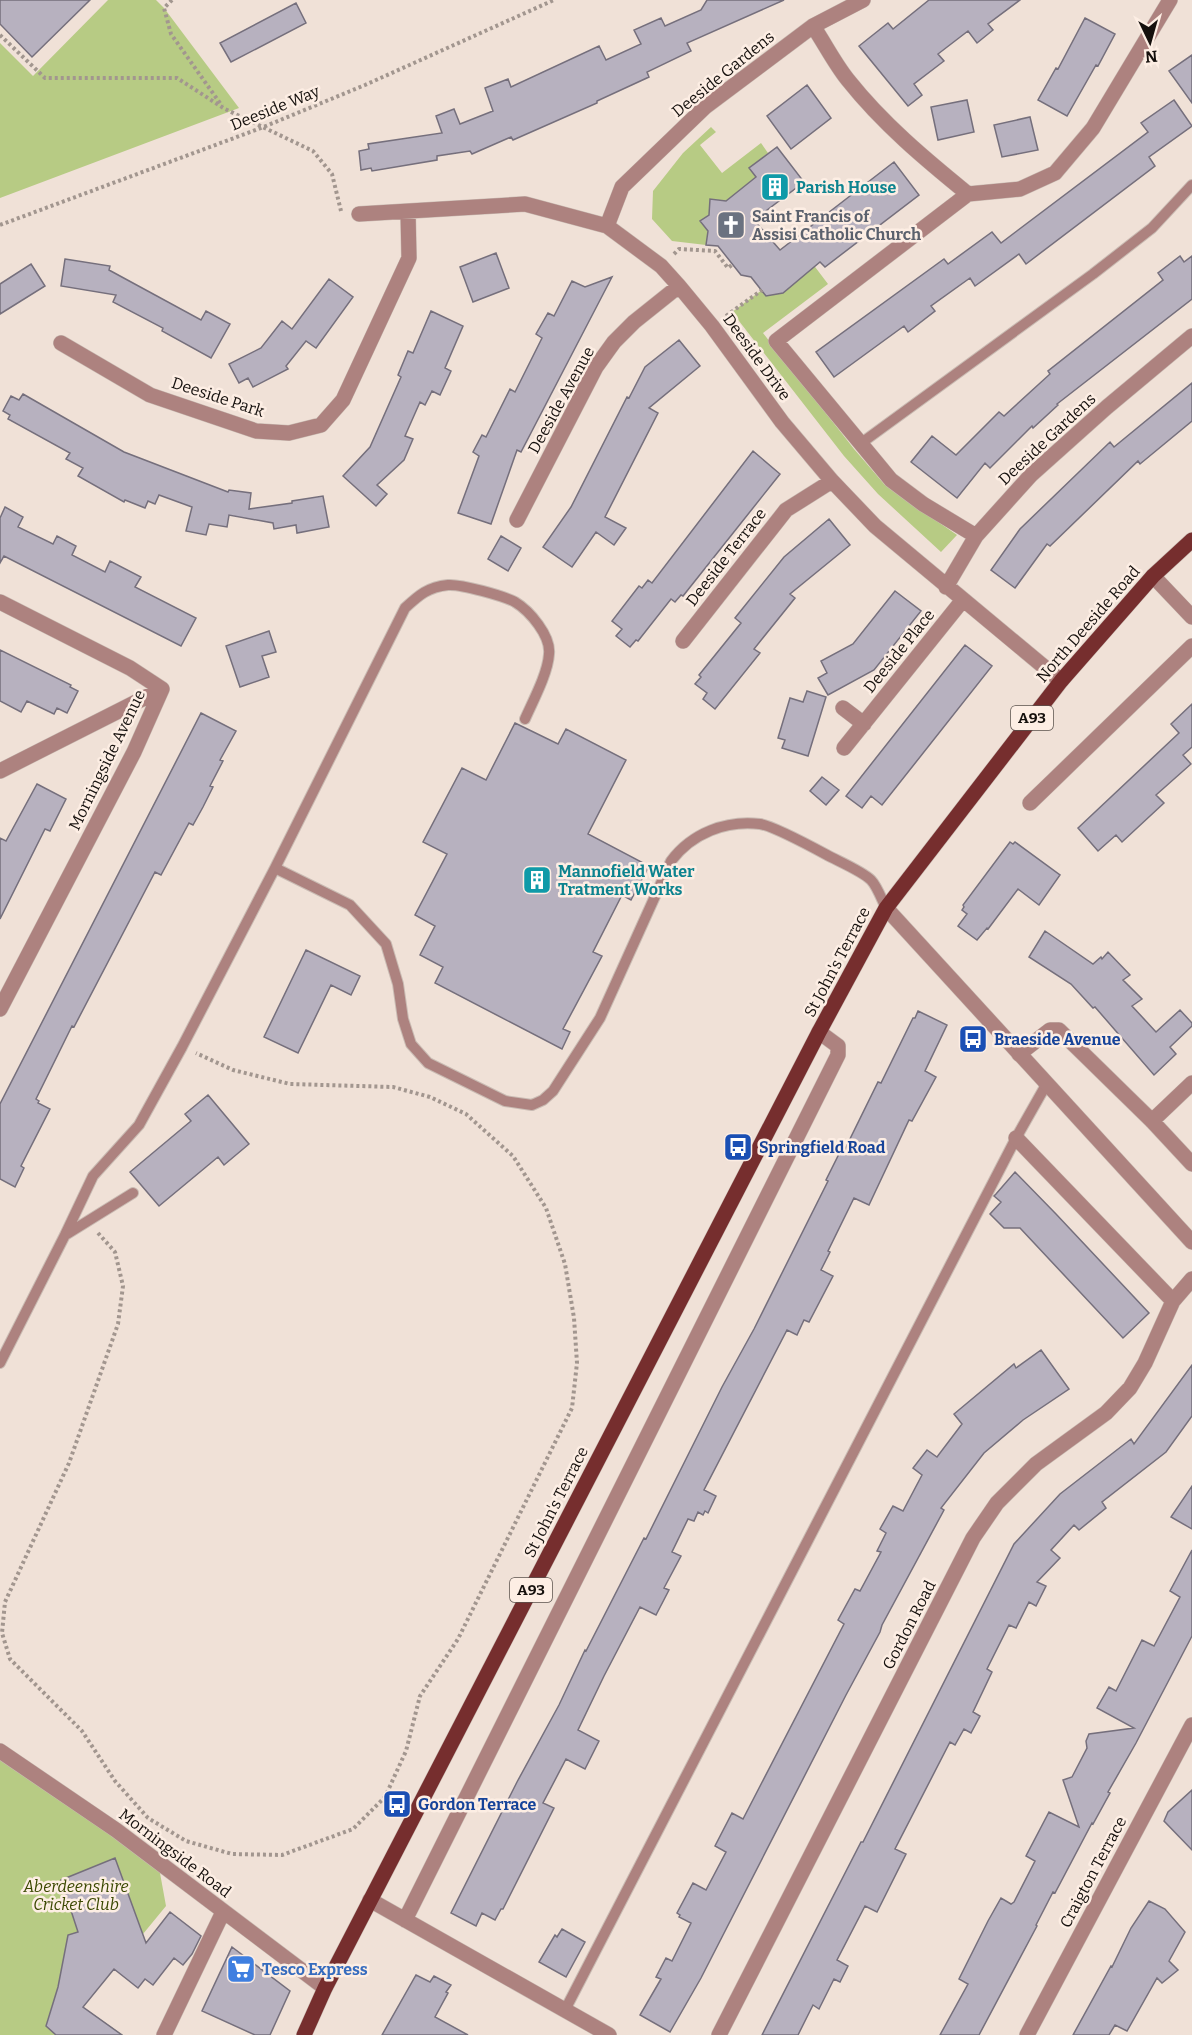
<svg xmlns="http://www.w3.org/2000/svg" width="1192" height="2035" font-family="Bitter,serif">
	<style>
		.green { fill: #b7cb84 }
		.building { fill: #b7b1bf; stroke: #756f7c; stroke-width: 1.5 }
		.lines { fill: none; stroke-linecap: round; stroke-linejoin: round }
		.service-casing { stroke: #c9bbb3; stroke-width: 12 }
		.minor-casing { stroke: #c9bbb3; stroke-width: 16 }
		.tertiary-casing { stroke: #c9bbb3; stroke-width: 16 }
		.primary-casing { stroke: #c9bbb3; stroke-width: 16 }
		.path { stroke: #a2968f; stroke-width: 4; stroke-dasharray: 3 3; stroke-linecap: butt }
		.service { stroke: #ad827f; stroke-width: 10 }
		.minor { stroke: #ad827f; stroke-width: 15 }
		.tertiary { stroke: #ad827f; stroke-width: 15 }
		.primary { stroke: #762e2e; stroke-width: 15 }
		.labels { text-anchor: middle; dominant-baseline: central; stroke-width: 5; stroke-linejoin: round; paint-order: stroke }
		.shield { fill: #fdeee4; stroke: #5b534e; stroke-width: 1.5 }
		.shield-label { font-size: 15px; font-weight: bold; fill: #15100d }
		.street-label { font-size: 16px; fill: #15100d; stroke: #fdeee4 }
		.culture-label { font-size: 16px; font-weight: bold; fill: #0d838f; stroke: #fdeee4; text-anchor: start }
		.worship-label { font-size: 16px; font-weight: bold; fill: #5b616d; stroke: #fdeee4; text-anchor: start }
		.transit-label { font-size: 16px; font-weight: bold; fill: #164399; stroke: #fdeee4; text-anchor: start }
		.park-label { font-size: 16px; font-style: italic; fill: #3a4800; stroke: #fdeee4 }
		.shop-label { font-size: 16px; font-weight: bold; fill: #366cbe; stroke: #fdeee4; text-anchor: start }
	</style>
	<rect width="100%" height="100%" fill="#f0e1d7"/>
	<!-- green -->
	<path class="green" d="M108,0H156L164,8L239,108L0,198V43L33,76Z
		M711,127L716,132L700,145L722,173L761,143L768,153L749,168L759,181L726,201L710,199L709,215L700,221L708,231L706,245L672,241L652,219L653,191L683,153Z
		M797,243L828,284L763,333L854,449L885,485L957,535L941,552L878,494L844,456L732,312L762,290L783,293L797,281Z
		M0,1751L158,1862L166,1906L83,2007L123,2035H0Z"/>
	<!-- building -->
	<path class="building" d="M0,0H90L32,57L0,24Z
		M707,0H784L687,43L691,51L647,72L649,77L597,101V103L513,140L511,137L472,154L470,151L437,156V160L372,171L371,168L361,170L359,151L369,149L368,144L442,133L436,116L454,109L460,124L493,111L485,88L508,79L511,87L599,46L606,60L641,44L634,30L661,18L665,26L701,10Z
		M929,0H1020L988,24L993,30L977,43L968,31L938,54L944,61L914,84L922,95L908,106L859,46L888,23L893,29Z
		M296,3L306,23L231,62L220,43Z
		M1085,18L1115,34L1098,66L1096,65L1067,116L1038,100L1056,68L1058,69Z
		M1192,55V103L1169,71Z
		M807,85L831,118L791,149L767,116Z
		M967,100L974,132L938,140L931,107Z
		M1174,100L1192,126L1149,157L1155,166L1026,264L1019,254L975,286L970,278L931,306L935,311L908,332L904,326L834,377L816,352L944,259L948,264L992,232L1001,243L1148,132L1141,123Z
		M1030,117L1038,150L1002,157L994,125Z
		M777,147L804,182L754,220L780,250L894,162L919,195L825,267L820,262L783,293L766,296L751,277L741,275L718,246L706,245L708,231L700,221L709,215L710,199L726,201L756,177L749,168Z
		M496,253L509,288L473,302L460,267Z
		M1180,256L1184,262L1192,256V299L1057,404L1058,405L1033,428L1032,426L990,468L985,463L957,498L911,462L932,436L956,455L999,412L1004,416L1050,374L1048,371L1163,280L1158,273Z
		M65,259L110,266L109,270L201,320L206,311L230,324L211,358L162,331L163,328L113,302L116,295L61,286Z
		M31,264L45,286L0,314V284Z
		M612,277L521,452L517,450L491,524L458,513L479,456L473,452L482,435L486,437L510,389L515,392L542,338L536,334L548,313L554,316L572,281L585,287Z
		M329,279L353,297L316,348L306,341L286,366L288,369L253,387L248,378L239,383L229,364L261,348L282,321L292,329Z
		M431,311L463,326L445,368L451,371L440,395L432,391L425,405L420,402L405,436L413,439L404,460L377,485L387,494L376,506L343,476L370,447L401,377L398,375L408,351L413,353Z
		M679,340L700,366L649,408L658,413L605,517L626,528L614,545L596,532L572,567L543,547L571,507L627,397L629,398L645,367Z
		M1192,383V421L1140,464L1138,461L1050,546L1047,544L1015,588L991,570L1020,529L1110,442L1114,447Z
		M23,394L124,452L228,492L229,490L251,493L249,509L292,503V501L323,496L329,527L297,533L296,525L274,529L273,523L229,515L227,527L209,524L206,535L186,531L192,507L159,495L155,504L148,501L145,508L125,500L124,502L78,476L83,468L66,459L70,453L8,419L10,415L3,411L11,396L19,400Z
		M753,451L780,474L683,596L681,595L675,602L671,599L638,641L636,640L630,647L616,636L622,629L612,621L639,586L642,588L648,580L652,583Z
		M5,507L23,517L18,527L53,544L57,536L76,546L72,555L105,572L110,561L141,577L135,587L196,618L181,646L4,556L0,563V518Z
		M829,519L850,545L790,594L795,598L754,649L760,653L715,709L703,699L707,693L695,684L701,677L699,675L741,623L735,618L784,557Z
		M501,536L521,548L508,571L488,559Z
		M895,591L921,611L874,670L828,695L818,678L827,673L821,661L853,644Z
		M269,631L276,652L262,656L269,677L240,687L226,646Z
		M965,645L992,666L882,805L871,796L862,808L846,796Z
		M0,650L71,685L70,687L78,691L67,713L57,708L54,714L27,701L21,712L0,701Z
		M807,691L826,697L808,756L782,748L785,740L778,738L790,698L803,702Z
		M1192,704V747L1183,755L1191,764L1156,795L1164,803L1122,842L1116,835L1098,851L1078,828L1179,733L1171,724Z
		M201,713L236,731L220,760L223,761L210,786L213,787L203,807L193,825L189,823L161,875L155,872L74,1027L72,1026L36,1099L39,1101L38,1103L50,1109L21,1166L24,1168L15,1187L0,1179V1104Z
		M515,723L558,744L566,729L626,760L588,834L649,866L631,900L622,895L593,952L602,956L563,1029L570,1032L562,1049L435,983L443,967L420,955L435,926L415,915L447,854L423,842L462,768L486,780Z
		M822,777L839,790L826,805L810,791Z
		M37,784L66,799L50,831L45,829L0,919V838L6,841Z
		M1010,842L1013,844L1015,842L1060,875L1039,905L1018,889L988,929L987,928L977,940L958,926L967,914L962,910L964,907L963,905Z
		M1045,931L1093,964L1101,957L1102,959L1108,952L1130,975L1123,980L1142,999L1132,1006L1156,1032L1180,1010L1192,1023V1026L1170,1047L1176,1054L1154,1075L1095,1007L1093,1008L1071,984L1029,957Z
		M306,950L360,976L351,995L331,985L298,1053L264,1037Z
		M918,1011L947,1025L925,1071L936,1077L912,1121L909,1120L869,1205L854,1198L828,1251L830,1252L821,1270L833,1276L809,1322L804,1320L797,1335L787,1330L704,1490L716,1496L708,1513L705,1511L703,1515L698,1512L694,1521L688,1519L672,1552L681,1556L664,1588L669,1590L656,1615L640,1607L604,1676L578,1730L599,1741L585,1769L566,1759L543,1803L554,1808L503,1909H501L495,1920L482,1913L476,1926L451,1913L517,1782L559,1705L585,1650L586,1651L644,1538L646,1539L722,1387L754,1329L828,1181L826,1180L840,1152L843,1153L878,1082L881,1083L913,1018H915Z
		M208,1095L249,1144L224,1165L218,1157L159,1206L130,1172L191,1121L185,1114Z
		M1015,1172L1056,1214L1149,1313L1123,1338L1020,1228H1004L990,1214L1001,1202L994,1196L996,1194Z
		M1041,1350L1069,1389L1023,1420L984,1453L941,1508L944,1510L882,1625L880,1632L846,1695L701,1978L670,2032L640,2015L661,1979L656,1977L666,1958L672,1961L691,1923L679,1917L680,1915L677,1913L693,1883L706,1890L726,1852L715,1846L732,1813L743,1819L844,1624L838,1620L855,1589L860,1591L881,1552L877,1551L886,1533L880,1529L893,1506L903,1511L922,1475L913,1468L927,1450L937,1457L962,1424L954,1414L1014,1364L1016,1368Z
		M1192,1365V1416L1166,1452L1102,1502L1106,1508L1079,1530L1074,1525L1051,1550L1060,1558L1037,1582L1046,1586L1036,1606L1029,1602L1016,1628L1009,1625L987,1669L992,1672L973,1712L980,1716L971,1733L964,1729L955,1745L950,1742L895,1849L906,1854L877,1912L865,1906L837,1960L848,1966L840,1982L834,1979L819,2009L813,2005L798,2035H762L861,1842H863L1014,1544L1060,1494L1131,1439L1134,1444Z
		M1192,1486V1529L1171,1517Z
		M1192,1550V1636L1136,1743L1108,1792L1110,1793L1093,1824L1092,1823L1055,1893L1053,1892L1036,1925L1037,1926L979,2035H940L968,1984L959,1979L988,1921L1001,1898L1011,1904L1014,1902L1035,1861L1026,1856L1049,1812L1079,1827L1063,1780L1072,1777L1087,1748L1086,1741L1089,1734L1134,1728L1097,1708L1109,1687L1116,1691L1142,1640L1154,1646L1180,1597L1170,1591Z
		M1192,1790V1850L1164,1821L1168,1812Z
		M115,1858L146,1943L170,1912L201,1936L192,1954L183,1965L174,1958L153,1985L145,1979L138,1988L114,1969L83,2007L122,2035H56L46,2026L58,1987L68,1935L78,1932L61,1880Z
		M1149,1901L1165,1909L1185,1932L1169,1961L1178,1970L1162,1983L1157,1978L1127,2031L1115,2025L1109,2035H1073L1111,1966L1112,1967L1131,1928Z
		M562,1929L585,1942L566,1977L539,1962L555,1935L557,1937Z
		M232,1947L290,1991L270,2035H255L202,2011Z
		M416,1975L430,1982L434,1976L451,1985L446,1992L448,1993L435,2017L468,2035H382Z"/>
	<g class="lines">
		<!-- service casing -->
		<g class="service-casing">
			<path id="service" d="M860,444L1093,274L1152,228L1192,185
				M275,868L350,905L386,944L398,984L403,1019L411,1044L428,1063L505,1101L532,1105L543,1100L553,1091L600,1018L671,861C692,833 726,820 760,824C773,826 814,848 827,855C838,861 862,871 871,880C877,886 882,900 886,908
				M67,1234L133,1193
				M0,1363L65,1235L93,1176L139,1125L182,1047L275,868L405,608C419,595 428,587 448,585C461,584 504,596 515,602C530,611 551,636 549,654C548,673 533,701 525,719
				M565,2010L1016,1138L1046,1085"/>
		</g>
		<!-- minor casing -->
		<g class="minor-casing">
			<path id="minor" d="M813,26C825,44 835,64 848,80C883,124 925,159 968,194L1020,189L1055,173L1093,128L1170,0
				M968,194L776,341L891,480L923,504L976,536
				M359,214L525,204L607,226L661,266L679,286L712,326L782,422L832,481L875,526L1061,681
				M607,226L622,187L705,107L813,26L863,0
				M61,343L150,395L256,431L289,433L321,425L343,400L409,258L408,212
				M517,520L596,367L614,342L634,322L679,286
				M1153,576L1192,617
				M946,587L976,536L1031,475L1107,407L1192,336
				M0,602L130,668L162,689L134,752L0,1009
				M683,641L786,510L832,481
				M843,708L864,724
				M844,748L962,601
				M0,771L162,689
				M1030,803L1192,646
				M1019,1054L1050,1030H1059L1152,1121L1192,1164
				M1152,1121L1192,1083
				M1016,1138L1173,1301
				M0,1751L116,1830L325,1988
				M370,1900L609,2035
				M405,1920L838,1055V1046L819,1032
				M164,2035L223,1912
				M719,2035L973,1538L997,1503L1036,1464L1106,1413L1130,1388L1145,1363L1173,1301L1192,1279
				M1027,2035L1192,1725"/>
		</g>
		<!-- tertiary casing -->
		<g class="tertiary-casing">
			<path id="tertiary" d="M886,908L1192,1242"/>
		</g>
		<!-- primary casing -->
		<g class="primary-casing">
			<path id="primary" d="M304,2035L325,1988L819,1032L886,908L1061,681L1153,576L1192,540"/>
		</g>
		<!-- path -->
		<path class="path" d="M172,0L164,8L171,34L222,106
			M0,35L45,78H177L225,109L313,151L332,174L341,211
			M0,225L261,128L365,85L554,0
			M674,254L679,249L715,251L728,268L733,264
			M726,316L762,290
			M98,1233L115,1252L123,1286L118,1324L69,1463L5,1602L2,1633L10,1659L82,1731L115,1781L148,1818L186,1841L232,1854L282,1855L353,1829L385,1797L406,1751L420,1696L458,1639L572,1408L577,1363L574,1318L565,1264L546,1208L513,1156L466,1114L430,1097L393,1087L290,1084L233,1070L196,1053"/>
		<!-- service -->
		<use href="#service" class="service"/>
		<!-- minor -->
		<use href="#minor" class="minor"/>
		<!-- tertiary -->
		<use href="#tertiary" class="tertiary"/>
		<!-- primary -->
		<use href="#primary" class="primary"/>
	</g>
	<!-- icons -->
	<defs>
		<g id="building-square" transform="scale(1.5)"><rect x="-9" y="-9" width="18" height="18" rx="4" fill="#0f9aa8" stroke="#fdeee4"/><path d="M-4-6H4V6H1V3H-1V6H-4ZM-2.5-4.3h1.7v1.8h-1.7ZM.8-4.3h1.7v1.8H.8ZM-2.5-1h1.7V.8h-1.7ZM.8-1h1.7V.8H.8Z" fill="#fff"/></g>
		<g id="church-square" transform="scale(1.5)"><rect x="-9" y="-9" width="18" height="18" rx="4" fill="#6b7280" stroke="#fdeee4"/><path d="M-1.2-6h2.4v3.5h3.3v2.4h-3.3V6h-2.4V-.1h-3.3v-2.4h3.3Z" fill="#fff"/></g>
		<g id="bus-square" transform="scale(1.5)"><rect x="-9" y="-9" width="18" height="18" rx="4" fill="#1a4fb4" stroke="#fdeee4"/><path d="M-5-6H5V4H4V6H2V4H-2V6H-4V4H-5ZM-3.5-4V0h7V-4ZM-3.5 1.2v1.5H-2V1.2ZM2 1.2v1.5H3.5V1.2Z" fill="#fff"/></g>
		<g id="supermarket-square" transform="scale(1.5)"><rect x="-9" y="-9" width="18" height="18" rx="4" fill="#3f7fe0" stroke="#fdeee4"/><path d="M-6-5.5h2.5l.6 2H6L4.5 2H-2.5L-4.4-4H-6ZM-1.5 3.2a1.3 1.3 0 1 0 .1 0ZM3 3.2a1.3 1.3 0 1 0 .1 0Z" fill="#fff"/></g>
	</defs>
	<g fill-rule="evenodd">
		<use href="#building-square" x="775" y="187"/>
		<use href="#church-square" x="731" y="225"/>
		<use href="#building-square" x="537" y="880"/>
		<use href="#bus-square" x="973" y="1039"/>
		<use href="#bus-square" x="738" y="1147"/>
		<use href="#bus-square" x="397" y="1804"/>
		<use href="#supermarket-square" x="241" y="1969"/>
	</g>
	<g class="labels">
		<!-- shield labels -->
		<g class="shield">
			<rect x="1011" y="706" width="42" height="24" rx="4.5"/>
			<rect x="510" y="1578" width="42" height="24" rx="4.5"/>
		</g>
		<g class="shield-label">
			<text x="1032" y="718">A93</text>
			<text x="531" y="1590">A93</text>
		</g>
		<!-- street labels -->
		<g class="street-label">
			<text transform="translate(723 74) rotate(-39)">Deeside Gardens</text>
			<text transform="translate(275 108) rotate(-22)">Deeside Way</text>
			<text transform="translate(757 357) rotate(54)">Deeside Drive</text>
			<text transform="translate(218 397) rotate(18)">Deeside Park</text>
			<text transform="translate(561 400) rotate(-61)">Deeside Avenue</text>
			<text transform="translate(1047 439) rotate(-43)">Deeside Gardens</text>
			<text transform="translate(726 557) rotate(-52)">Deeside Terrace</text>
			<text transform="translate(1088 624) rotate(-49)">North Deeside Road</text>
			<text transform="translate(899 651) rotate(-51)">Deeside Place</text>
			<text transform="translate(107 760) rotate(-64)">Morningside Avenue</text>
			<text transform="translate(837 962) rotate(-62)">St John's Terrace</text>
			<text transform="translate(556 1502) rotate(-63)">St John's Terrace</text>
			<text transform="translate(909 1625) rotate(-63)">Gordon Road</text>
			<text transform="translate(175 1853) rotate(37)">Morningside Road</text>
			<text transform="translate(1093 1872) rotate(-62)">Craigton Terrace</text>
		</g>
		<!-- culture labels -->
		<g class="culture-label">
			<text x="796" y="187">Parish House</text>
			<text x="558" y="871">Mannofield Water<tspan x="558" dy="18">Tratment Works</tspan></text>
		</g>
		<!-- worship labels -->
		<g class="worship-label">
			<text x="752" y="216">Saint Francis of<tspan x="752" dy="18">Assisi Catholic Church</tspan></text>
		</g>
		<!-- transit labels -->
		<g class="transit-label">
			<text x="994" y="1039">Braeside Avenue</text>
			<text x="759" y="1147">Springfield Road</text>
			<text x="418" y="1804">Gordon Terrace</text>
		</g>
		<!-- park labels -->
		<g class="park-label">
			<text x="76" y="1886">Aberdeenshire<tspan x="76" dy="18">Cricket Club</tspan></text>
		</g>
		<!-- shop labels -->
		<g class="shop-label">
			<text x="262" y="1969">Tesco Express</text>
		</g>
	</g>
	<!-- north arrow -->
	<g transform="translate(1150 42) rotate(175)" stroke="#fdeee4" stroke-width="4.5" paint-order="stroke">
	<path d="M0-4.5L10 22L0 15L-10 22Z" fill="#15100d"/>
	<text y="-9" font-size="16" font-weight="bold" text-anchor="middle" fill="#15100d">N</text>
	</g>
</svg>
